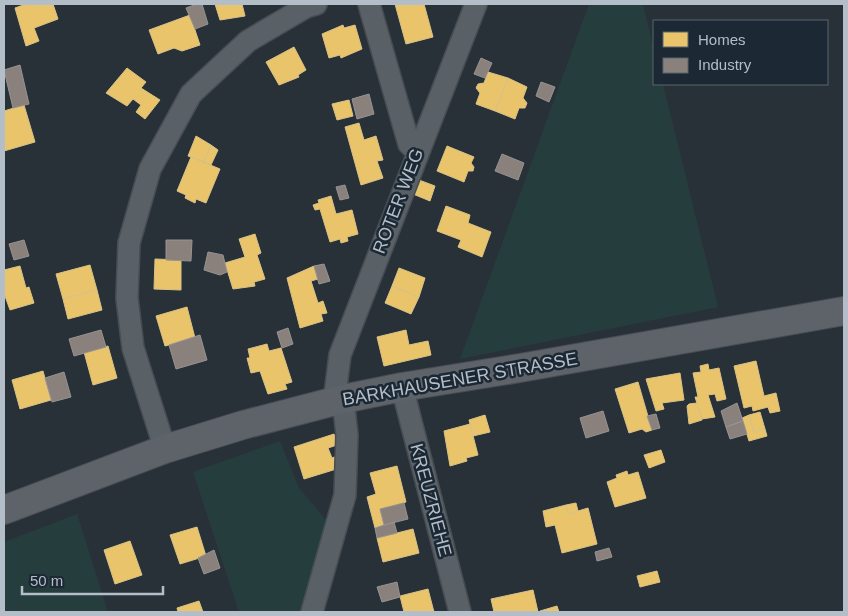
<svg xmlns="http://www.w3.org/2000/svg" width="848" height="616" font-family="Helvetica,sans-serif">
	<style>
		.green { fill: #263d3e }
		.homes { fill: #e9c46a; stroke: #d9c286 }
		.industry { fill: #8a817c; stroke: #969393 }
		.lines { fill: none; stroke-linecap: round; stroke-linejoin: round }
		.minor-casing { stroke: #474d53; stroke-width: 24 }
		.secondary-casing { stroke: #474d53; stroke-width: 30 }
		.minor { stroke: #596066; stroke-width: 21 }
		.secondary { stroke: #5e636a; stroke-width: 28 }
		.labels { text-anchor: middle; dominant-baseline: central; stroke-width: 5; stroke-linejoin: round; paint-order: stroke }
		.street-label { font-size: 18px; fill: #b3bec9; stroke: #1c2833 }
	</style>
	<rect width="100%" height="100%" fill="#293138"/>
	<!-- green -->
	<path class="green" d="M589,4H643L654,50V84H663L718,307L460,359Z
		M280,441L299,488L342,539L320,612H239L193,472Z
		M77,514L108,612H4V542Z"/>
	<!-- homes -->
	<path class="homes" d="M26,4H53L58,19L34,28L39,41L26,46L15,8Z
		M215,4H242L245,16L220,20Z
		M395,4H424L433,37L406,44Z
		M190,15L200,45L182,51L174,48L158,54L149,30Z
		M343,25L344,28L355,25L362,49L341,58L340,55L329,58L322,34Z
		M294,47L306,70L298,75L299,77L279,85L266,62Z
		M127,68L146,82L141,88L160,100L145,119L136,112L141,105L133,99L127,106L106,93Z
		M488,72L508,78L495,111L476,104L480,93L476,88L478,84L484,83Z
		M508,78L527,87L523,98L527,103L525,108H519L515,119L495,111Z
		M349,100L353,116L337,120L332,104Z
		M24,105L35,142L4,151V111Z
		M359,123L364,140L376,136L383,160L377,161L383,178L361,185L345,127Z
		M196,136L211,145L204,162L188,156Z
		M211,145L218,150L211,165L204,162Z
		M447,146L474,157L471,163L474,167L473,171H468L464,182L437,171Z
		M191,157L220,169L206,203L196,199L195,203L185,198L186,195L177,191Z
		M419,180L435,186L430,201L413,194Z
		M331,196L336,214L352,210L358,234L347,237L348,241L341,243L340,239L330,242L320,209L315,210L313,205L319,203L318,200Z
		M446,206L470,215L468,223L491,232L482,257L458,247L461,240L437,231Z
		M255,234L261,253L257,255L265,279L254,282L255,286L233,289L225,263L245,257L239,239Z
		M155,259L181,260V290L154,289Z
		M90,265L97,290L63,299L56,274Z
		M20,266L26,288L29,287L34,303L10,310L5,296L4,297V270Z
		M314,266L318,279L311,281L318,303L323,301L327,313L321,314L323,321L300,328L287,278Z
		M399,268L425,278L419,297L392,286Z
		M392,286L419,297L411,314L385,303Z
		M97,290L102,310L68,319L63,299Z
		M187,307L195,338L165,346L156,316Z
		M406,330L409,345L428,341L431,355L384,366L377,337Z
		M267,344L269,351L281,348L292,382L285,384L287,389L268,394L260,371L251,373L247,358H250L248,349Z
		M108,346L117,378L93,385L84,352Z
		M756,361L764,396L776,393L780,411L770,413L768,407L753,411L752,406L744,408L734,366Z
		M708,364L709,370L719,368L726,399L717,401L715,394L708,395L715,417L702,419L695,397H698L693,373L701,372L700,366Z
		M43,371L51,400L20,409L12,380Z
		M680,373L684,400L662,403L664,409L656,411L646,379Z
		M638,382L652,430L646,432L642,429L629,433L615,389Z
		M697,403L702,420L689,424L687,406L689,404Z
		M760,412L765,429L754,432L749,415Z
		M485,415L490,432L473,436L469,420Z
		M749,415L754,432L765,429L767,436L749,441L742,418Z
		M470,424L478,455L466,458L467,461L450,466L444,431Z
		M334,434L337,445L328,448L332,458L339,455L343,467L304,479L294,447Z
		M661,450L665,462L649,468L644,455Z
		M397,466L406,502L380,509L384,525L375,528L367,497L376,494L370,473Z
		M627,471L628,475L638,472L646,498L615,507L607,482L617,478L616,475Z
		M576,503L578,511L568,514L566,505Z
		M566,505L568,514L588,508L597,544L562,553L555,525L546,527L543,511Z
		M197,527L206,556L180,564L170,535Z
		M413,529L419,553L383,562L377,538Z
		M130,541L142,575L115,584L104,550Z
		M657,571L660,582L640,587L637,576Z
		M428,589L434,612H404L400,596Z
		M533,590L538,612H494L491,599Z
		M199,601L203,612H178L177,608Z
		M557,606L559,612H540V611Z"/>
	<!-- industry -->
	<path class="industry" d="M197,4H202L208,24L195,29L186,8Z
		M481,58L492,63L485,78L474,74Z
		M20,65L29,104L13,108L4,70Z
		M541,82L555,87L549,102L536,96Z
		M369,94L374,114L357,119L352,99Z
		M502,154L524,163L518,180L495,171Z
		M345,185L349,198L340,200L336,187Z
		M24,240L29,256L14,260L9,244Z
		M166,240H192L191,261L166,260Z
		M208,252L223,255L227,272L220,275L204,270Z
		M324,264L330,281L319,284L314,266Z
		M288,328L293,344L282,348L277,332Z
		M101,330L106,347L74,356L69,339Z
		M200,335L207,360L176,369L169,345Z
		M64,372L71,397L52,402L45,378Z
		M737,403L743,421L726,427L721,411Z
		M603,411L609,431L586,438L580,418Z
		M656,414L660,428L652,430L647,416Z
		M743,421L747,434L730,439L726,427Z
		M404,503L408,519L384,525L380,509Z
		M394,522L397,533L377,538L375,528Z
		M609,548L612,557L597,561L595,552Z
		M214,550L220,568L204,574L198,558Z
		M397,582L400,597L382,602L377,587Z"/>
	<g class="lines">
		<!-- minor casing -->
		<g class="minor-casing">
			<path id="minor" d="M369,4L409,144L417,151
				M402,387L460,612
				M334,402L340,355L476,4
				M165,449L133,348L127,298L129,243L150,169L191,94L248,41L306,7L316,4
				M312,612L345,495L347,435L343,399"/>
		</g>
		<!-- secondary casing -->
		<g class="secondary-casing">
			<path id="secondary" d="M4,510L165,449L243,425L343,399L402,387L520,368L844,311"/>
		</g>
		<!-- minor -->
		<use href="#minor" class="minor"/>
		<!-- secondary -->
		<use href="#secondary" class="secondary"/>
	</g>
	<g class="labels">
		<!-- street labels -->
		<g class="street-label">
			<text transform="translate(398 201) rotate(-69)">ROTER WEG</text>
			<text transform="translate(460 379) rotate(-10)">BARKHAUSENER STRASSE</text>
			<text transform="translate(431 500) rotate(75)">KREUZRIEHE</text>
		</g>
	</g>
	<!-- border -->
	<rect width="848" height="616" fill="none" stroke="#b3bec9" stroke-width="10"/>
	<!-- legend -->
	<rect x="653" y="20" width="175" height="65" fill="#1c2833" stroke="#58646f"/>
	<rect x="663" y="32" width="25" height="15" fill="#e9c46a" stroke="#58646f"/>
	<text x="698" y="45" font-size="15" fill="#b3bec9">Homes</text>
	<rect x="663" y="58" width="25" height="15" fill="#8a817c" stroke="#58646f"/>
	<text x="698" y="70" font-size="15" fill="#b3bec9">Industry</text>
	<!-- scale -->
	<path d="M22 586v8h141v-8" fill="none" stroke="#b3bec9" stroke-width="2.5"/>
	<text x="30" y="586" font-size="15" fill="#b3bec9" stroke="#1c2833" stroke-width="4" paint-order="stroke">50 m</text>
</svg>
